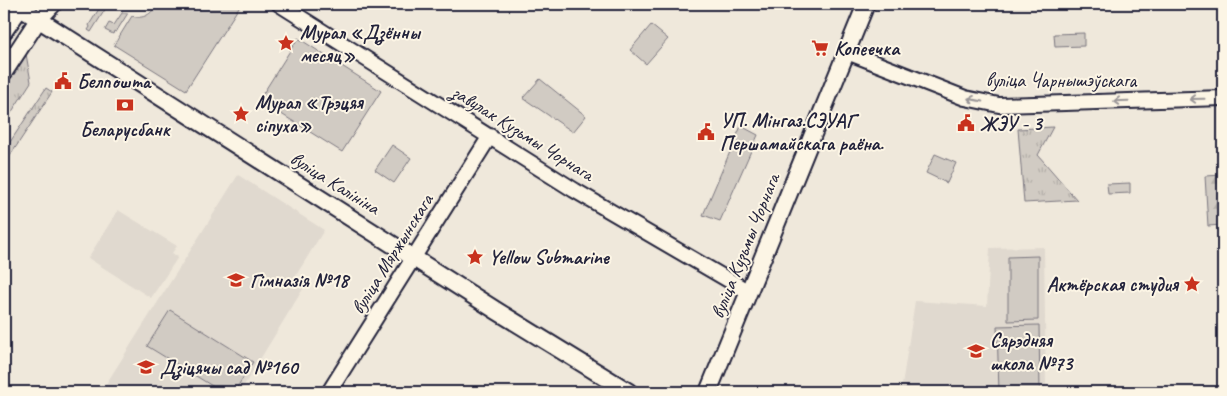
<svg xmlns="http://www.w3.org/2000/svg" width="1227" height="396" font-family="Caveat,sans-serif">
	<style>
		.built { fill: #e0d9cf }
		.grass { fill: url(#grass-tufts); stroke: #7a767f }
		.forest { fill: url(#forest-firs); stroke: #7a767f }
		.park { fill: #d1cbc3; stroke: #7a767f }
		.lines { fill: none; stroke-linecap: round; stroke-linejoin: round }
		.minor-casing { stroke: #22223b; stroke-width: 18 }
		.major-casing { stroke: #22223b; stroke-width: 20 }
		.minor { stroke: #fcf5e5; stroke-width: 14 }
		.major { stroke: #fcf5e5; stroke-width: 16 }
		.oneway { stroke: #9a9698 }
		.labels { text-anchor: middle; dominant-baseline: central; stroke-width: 4; stroke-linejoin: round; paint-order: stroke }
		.poi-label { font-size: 20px; font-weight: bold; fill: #22223b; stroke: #fcf5e5; text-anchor: start }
		.street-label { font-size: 20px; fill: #22223b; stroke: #fcf5e5 }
	</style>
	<defs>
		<pattern id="grass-tufts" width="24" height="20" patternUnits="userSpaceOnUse" patternTransform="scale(1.25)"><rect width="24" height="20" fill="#d1cbc3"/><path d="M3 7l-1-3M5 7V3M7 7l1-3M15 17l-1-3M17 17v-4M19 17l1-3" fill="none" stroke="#b3aea8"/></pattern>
		<pattern id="forest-firs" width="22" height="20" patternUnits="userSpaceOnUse" patternTransform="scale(1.25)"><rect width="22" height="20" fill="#d1cbc3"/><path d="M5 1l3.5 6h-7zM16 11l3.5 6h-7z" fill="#b3aea8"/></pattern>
	</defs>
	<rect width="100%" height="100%" fill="#efe8db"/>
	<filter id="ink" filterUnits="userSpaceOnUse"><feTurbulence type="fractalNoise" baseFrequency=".02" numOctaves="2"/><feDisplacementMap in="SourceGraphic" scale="10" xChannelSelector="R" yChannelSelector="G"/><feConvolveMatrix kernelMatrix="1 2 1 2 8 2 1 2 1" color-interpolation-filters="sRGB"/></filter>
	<g filter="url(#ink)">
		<!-- built -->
		<path class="built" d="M238,175L324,230L295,277L306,284L240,392H101Z
			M118,210L177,246L172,253L178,257L151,298L88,258Z
			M1044,247L1046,392H901L915,301L987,306L990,248Z"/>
		<!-- grass -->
		<path class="grass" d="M102,4H106V8L91,32L88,30L90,27L89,25Z
			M122,13H128L116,32L114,31L113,34L105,30L109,23L114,25Z
			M26,54L31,82L4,124V89Z
			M46,88L52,92L4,165V151Z
			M1053,127L1038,155L1077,200L1024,203L1018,129Z"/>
		<!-- forest -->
		<path class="forest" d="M1223,175V225L1208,226L1205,176Z"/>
		<!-- park -->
		<path class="park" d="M157,4H241L186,90L114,45L132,16C143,20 152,14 157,4Z
			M651,25L668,39L646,64L630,50Z
			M1084,33V46L1055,47L1054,34Z
			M298,38L381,91L342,152L259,100Z
			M540,79L586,116L573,132L523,98Z
			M741,126L758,135L720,221L703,215Z
			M392,145L411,158L394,183L375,170Z
			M935,154L956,163L947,183L926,173Z
			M1130,183V193L1108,194L1107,184Z
			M1038,256V320L1008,321V257Z
			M170,310L253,362L234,392H222L147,346Z
			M1039,325L1040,392H999L997,326Z"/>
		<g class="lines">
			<!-- minor casing -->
			<g class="minor-casing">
				<path id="minor" d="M279,4L574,190L749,292
					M847,52L965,98L999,105L1223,98
					M329,392L490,136"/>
			</g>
			<!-- major casing -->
			<g class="major-casing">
				<path id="major" d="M19,7L497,311L629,392
					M4,31L23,4
					M4,72L38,20L53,4
					M708,392L866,4"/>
			</g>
			<!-- minor -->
			<use href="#minor" class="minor"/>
			<!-- major -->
			<use href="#major" class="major"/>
		</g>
		<!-- one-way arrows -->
		<defs><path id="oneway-shaft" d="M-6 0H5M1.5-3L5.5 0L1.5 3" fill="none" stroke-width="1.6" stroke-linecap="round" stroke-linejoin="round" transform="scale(1.25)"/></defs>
		<g class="oneway">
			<use href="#oneway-shaft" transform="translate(1197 99) rotate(179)"/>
			<use href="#oneway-shaft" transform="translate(975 100) rotate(-168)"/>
			<use href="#oneway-shaft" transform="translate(1121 101) rotate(178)"/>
		</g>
	</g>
	<!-- icons -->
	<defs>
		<g id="sight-bare" transform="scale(1.35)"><path d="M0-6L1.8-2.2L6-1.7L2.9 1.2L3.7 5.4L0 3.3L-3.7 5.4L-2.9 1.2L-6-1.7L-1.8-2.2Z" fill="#c8321e" stroke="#fcf5e5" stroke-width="2.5" paint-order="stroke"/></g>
		<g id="supermarket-bare" transform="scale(1.35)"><path d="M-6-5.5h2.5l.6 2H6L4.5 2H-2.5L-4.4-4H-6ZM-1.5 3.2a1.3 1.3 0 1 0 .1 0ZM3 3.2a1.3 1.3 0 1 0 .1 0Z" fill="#c8321e" stroke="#fcf5e5" stroke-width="2.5" paint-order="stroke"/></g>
		<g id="civic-bare" transform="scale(1.35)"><path d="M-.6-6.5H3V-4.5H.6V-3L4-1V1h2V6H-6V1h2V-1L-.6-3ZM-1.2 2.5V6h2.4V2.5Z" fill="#c8321e" stroke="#fcf5e5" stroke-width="2.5" paint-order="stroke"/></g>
		<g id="bank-bare" transform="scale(1.35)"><path d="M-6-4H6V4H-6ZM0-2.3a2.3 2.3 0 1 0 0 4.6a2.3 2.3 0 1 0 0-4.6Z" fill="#c8321e" stroke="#fcf5e5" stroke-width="2.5" paint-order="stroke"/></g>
		<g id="school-bare" transform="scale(1.35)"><path d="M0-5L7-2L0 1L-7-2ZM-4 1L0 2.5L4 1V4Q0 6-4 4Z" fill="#c8321e" stroke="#fcf5e5" stroke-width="2.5" paint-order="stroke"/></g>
	</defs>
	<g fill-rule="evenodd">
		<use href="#sight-bare" x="286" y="43"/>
		<use href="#supermarket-bare" x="820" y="48"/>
		<use href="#civic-bare" x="63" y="81"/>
		<use href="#bank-bare" x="125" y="105"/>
		<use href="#sight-bare" x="241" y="114"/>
		<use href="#civic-bare" x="966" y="123"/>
		<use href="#civic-bare" x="706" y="132"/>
		<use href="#sight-bare" x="475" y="257"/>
		<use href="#school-bare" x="236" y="280"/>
		<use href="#sight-bare" x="1192" y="284"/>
		<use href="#school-bare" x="976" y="351"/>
		<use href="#school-bare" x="146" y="367"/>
	</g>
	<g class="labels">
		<!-- poi labels -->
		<g class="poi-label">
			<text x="300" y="32">Мурал «Дзённы<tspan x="300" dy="23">месяц»</tspan></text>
			<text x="834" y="48">Копеечка</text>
			<text x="77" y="81">Белпошта</text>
			<text x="255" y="102">Мурал «Трэцяя<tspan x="255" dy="23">сіпуха»</tspan></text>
			<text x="720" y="120">УП. Мінгаз.СЭУАГ<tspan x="720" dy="23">Першамайскага раёна.</tspan></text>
			<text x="980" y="123">ЖЭУ - 3</text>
			<text x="125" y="129" text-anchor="middle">Беларусбанк</text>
			<text x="489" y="257">Yellow Submarine</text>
			<text x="250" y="280">Гімназія №18</text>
			<text x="1178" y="284" text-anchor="end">Актёрская студия</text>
			<text x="990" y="340">Сярэдняя<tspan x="990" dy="23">школа №73</tspan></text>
			<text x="160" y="367">Дзіцячы сад №160</text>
		</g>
		<!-- street labels -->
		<g class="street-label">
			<text x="1061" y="80">вуліца Чарнышэўскага</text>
			<text transform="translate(523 133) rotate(32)">завулак Кузьмы Чорнага</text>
			<text transform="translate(335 183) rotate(32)">вуліца Калініна</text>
			<text transform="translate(745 246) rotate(-68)">вуліца Кузьмы Чорнага</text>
			<text transform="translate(392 254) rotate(-58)">вуліца Мяржынскага</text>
		</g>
	</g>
	<!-- margin -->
	<rect width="1227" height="396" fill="none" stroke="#fcf5e5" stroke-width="20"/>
	<rect x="10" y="10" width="1207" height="376" fill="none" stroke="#22223b" stroke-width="2" filter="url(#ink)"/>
</svg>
